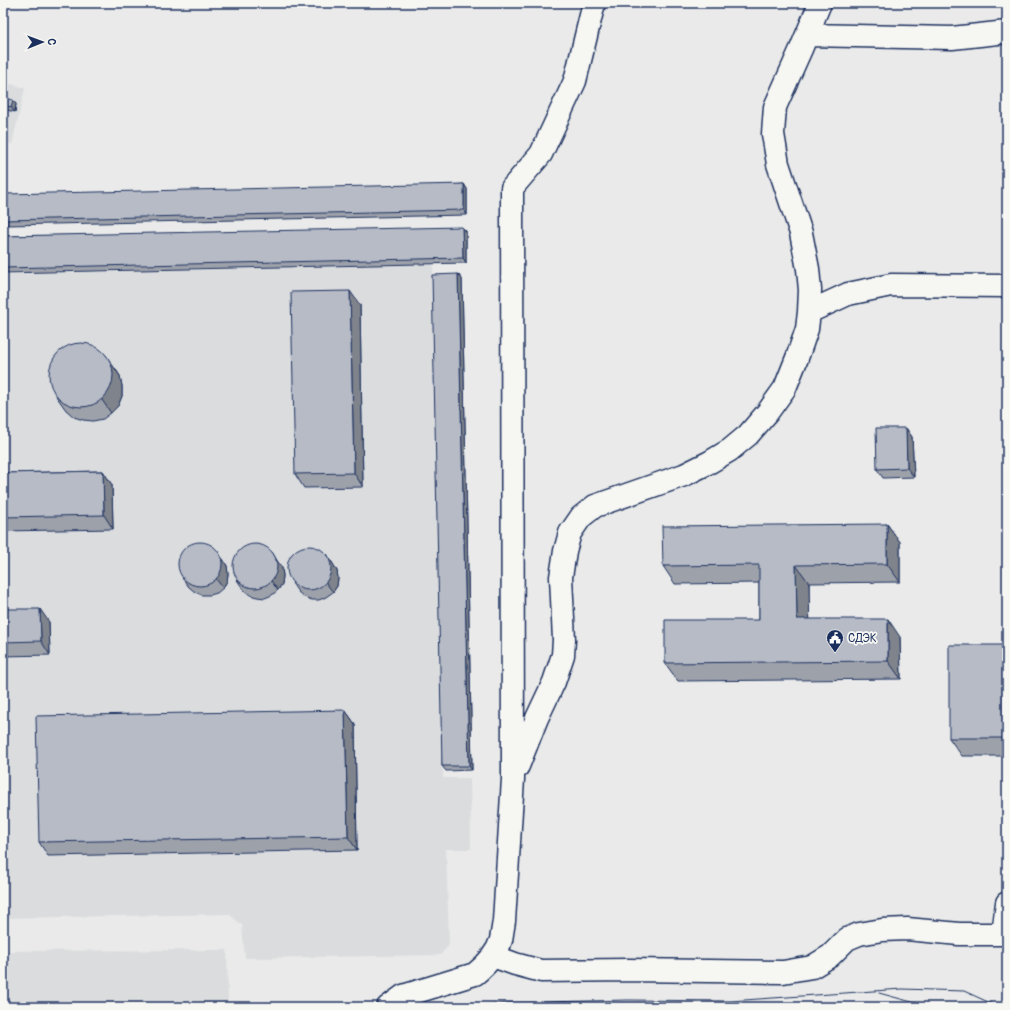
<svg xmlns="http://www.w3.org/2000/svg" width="1010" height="1010" font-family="Pangolin,sans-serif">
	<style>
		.built { fill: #dadcde }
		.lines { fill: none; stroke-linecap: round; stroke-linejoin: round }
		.minor-casing { stroke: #1b2f5e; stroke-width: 25 }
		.minor { stroke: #f6f6f2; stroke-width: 22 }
		.tram { stroke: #1b2f5e; stroke-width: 1 }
		.wall { fill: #9da1aa; stroke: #1b2f5e }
		.shaded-wall { fill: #7f838b; stroke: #1b2f5e }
		.building { fill: #b6bbc6; stroke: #1b2f5e }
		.labels { text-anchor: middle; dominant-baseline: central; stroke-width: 3.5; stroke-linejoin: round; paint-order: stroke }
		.poi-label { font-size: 12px; fill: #1b2f5e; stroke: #f6f6f2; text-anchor: start }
	</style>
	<rect width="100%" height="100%" fill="#e9eae9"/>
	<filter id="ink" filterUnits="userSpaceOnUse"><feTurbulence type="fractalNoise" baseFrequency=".025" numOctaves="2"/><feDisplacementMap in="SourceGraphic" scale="8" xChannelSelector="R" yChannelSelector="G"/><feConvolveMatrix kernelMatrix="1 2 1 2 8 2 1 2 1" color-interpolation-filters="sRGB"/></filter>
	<g filter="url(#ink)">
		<!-- built -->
		<path class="built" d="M3,82L25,88L12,144L3,142Z
			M433,264L443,778H470L471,849H446L449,945L440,955L245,958L242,925L229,914L3,918V274Z
			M227,950L228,1007H3V951Z"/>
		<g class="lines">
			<!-- minor casing -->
			<g class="minor-casing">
				<path id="minor" d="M807,35L952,38L1007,32
					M809,312L848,294L891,285L1007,286
					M518,766L537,718L554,682L563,655L564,640L561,577L565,551L570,533L581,517L595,506L684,475L710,462L730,450L748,435L767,413L785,388L797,358L807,329L809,312L810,290L808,269L801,233L778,164L773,134L775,107L801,49L820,3
					M1003,934L1007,903
					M493,956L515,964L541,971L628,970L783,972L812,967L830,956L847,939L859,934L882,930L907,929L959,934H1007
					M388,1007L403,996L475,974C486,965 497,954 501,940C502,934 503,927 504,921L513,779L512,188L541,154L575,81L594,3"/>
			</g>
			<!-- minor -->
			<use href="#minor" class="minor"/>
			<!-- tram -->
			<path class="tram" d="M879,993L919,1004L923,1007
				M456,1007L511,1003L627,1000L730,1001L902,989L964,991L999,1007"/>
		</g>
		<!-- wall -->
		<path class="wall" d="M3,97L16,104L15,112L3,109Z
			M464,184L467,189V215L8,225L5,220Z
			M466,231V263L3,273V236Z
			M458,274L462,279L472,770L446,771L442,766Z
			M360,305L363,487L304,488L295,474Z
			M115,368L120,376L122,386V396L118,406L111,413L103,419L93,421L83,420L74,417L66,410L56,396Z
			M906,428L912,437L914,477L883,478L877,469Z
			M103,471L112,485L113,529L3,531V473Z
			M887,524L900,542V582L809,583V619L900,637L901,679L678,681L665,663L759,620V583L675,584L663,566Z
			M327,554L333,564L337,571L338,578L337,586L333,592L326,597L319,600H312L304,597L298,592L292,583Z
			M223,559L227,566L228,574L227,581L223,588L217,593L210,595H202L195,592L189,587L182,578Z
			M278,562L282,568L283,576L282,584L278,590L272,595L265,598L257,597L250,595L244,590L237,580Z
			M3,609L49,622L50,655L3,656Z
			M1007,645V756H962L949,738Z
			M345,710L355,724L357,850L48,856L39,842Z"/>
		<!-- shaded-wall -->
		<path class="shaded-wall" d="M13,100L16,104L15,112L11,107Z
			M464,184L467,189V215L464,210Z
			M462,227L466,231V263L463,258Z
			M458,274L462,279L472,770L469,766Z
			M350,291L360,305L363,487L354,473Z
			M105,354L120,376L122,386V396L118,406L111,413L102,400Z
			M906,428L912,437L914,477L907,468Z
			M103,471L112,485L113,529L104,515Z
			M887,524L900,542V582L887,564Z
			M217,550L227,566L228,574L227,581L223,588L216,579Z
			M272,552L278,562L282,568L283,576L282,584L278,590L271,581Z
			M327,554L333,564L337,571L338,578L337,586L333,592L326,583Z
			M796,565L809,583L810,637L797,619Z
			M40,609L49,622L50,655L41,641Z
			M888,619L900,637L901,679L888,661Z
			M345,710L355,724L357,850L348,837Z"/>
		<!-- building -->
		<path class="building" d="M3,97L13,100L11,107L3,105Z
			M464,184V210L5,220L4,194Z
			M462,227L463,258L3,268V236Z
			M458,274L469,766H442L432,275Z
			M350,291L354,473L295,474L291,292Z
			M49 375a32 32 0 1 1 64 0a32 32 0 1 1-64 0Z
			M876,428H906L907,468L877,469Z
			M103,471L104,515L3,517V473Z
			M887,524V564L796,565L797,619H888V661L665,663V620H759V565L663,566L662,526Z
			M178 564a22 22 0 1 1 44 0a22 22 0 1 1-44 0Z
			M233 566a22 22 0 1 1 44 0a22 22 0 1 1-44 0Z
			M287 568a22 22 0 1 1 44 0a22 22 0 1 1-44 0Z
			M3,609H40L41,641L3,642Z
			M949,645H1007V738H949Z
			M345,710L348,837L39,842L36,716Z"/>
	</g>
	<!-- icons -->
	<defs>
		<g id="civic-pin" transform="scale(0.9)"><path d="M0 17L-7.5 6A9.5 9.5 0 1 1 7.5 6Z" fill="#1b2f5e" stroke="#f6f6f2"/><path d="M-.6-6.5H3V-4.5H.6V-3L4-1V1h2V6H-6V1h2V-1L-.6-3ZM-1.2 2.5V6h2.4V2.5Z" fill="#fff"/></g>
	</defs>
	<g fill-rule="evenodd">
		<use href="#civic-pin" x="835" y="638"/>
	</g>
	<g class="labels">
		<!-- poi labels -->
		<g class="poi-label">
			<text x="848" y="638">СДЭК</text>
		</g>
	</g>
	<!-- margin -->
	<rect width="1010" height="1010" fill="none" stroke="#f6f6f2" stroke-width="16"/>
	<rect x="8" y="8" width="994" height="994" fill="none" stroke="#1b2f5e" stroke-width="1.5" filter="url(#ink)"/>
	<!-- north arrow -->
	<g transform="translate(42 42) rotate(89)" stroke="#f6f6f2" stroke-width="3" paint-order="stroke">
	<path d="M0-3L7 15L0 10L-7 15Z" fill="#1b2f5e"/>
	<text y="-6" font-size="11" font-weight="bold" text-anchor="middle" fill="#1b2f5e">С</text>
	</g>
</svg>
